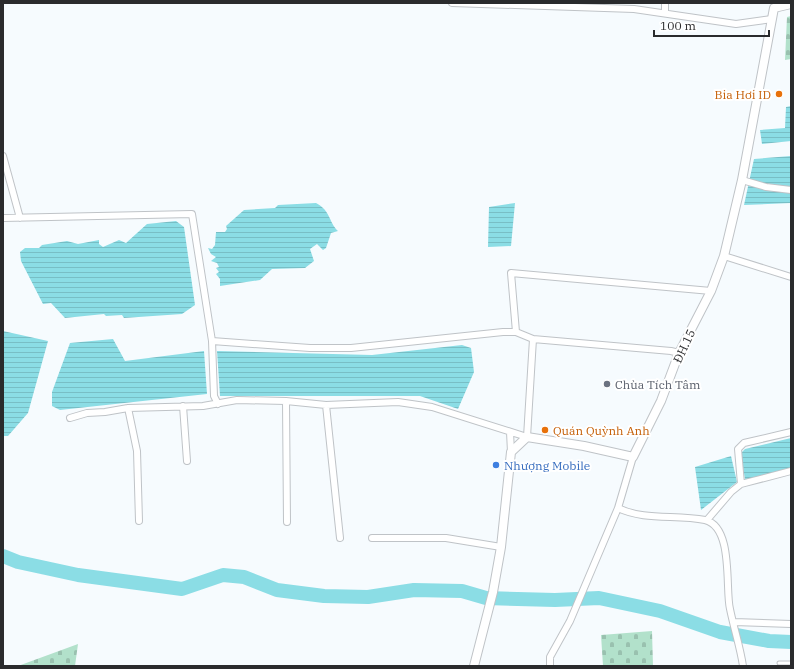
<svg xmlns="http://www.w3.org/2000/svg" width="794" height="669" font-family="'IBM Plex Serif',serif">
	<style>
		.cemetery { fill: url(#cemetery-stones) }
		.water { fill: url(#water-rules) }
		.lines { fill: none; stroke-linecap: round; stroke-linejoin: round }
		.river { stroke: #8bdde5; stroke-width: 14 }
		.service-casing { stroke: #bfc3c7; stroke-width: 5 }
		.minor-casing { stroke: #bfc3c7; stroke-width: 8 }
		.secondary-casing { stroke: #bfc3c7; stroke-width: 10 }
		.service { stroke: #fff; stroke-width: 3 }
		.minor { stroke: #fff; stroke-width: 6 }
		.secondary { stroke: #fff; stroke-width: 8 }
		.food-dot { fill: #e8710a; stroke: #fff; stroke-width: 1.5 }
		.worship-dot { fill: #6b7280; stroke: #fff; stroke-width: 1.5 }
		.shop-dot { fill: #3f7fe0; stroke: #fff; stroke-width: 1.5 }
		.labels { text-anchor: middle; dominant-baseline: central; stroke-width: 4; stroke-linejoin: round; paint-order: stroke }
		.food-label { font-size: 12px; fill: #c56008; stroke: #fff; text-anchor: end }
		.street-label { font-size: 12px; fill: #2a2b2d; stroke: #fff }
		.worship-label { font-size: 12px; fill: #5b616d; stroke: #fff; text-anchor: start }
		.shop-label { font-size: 12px; fill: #366cbe; stroke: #fff; text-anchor: start }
	</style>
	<defs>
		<pattern id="cemetery-stones" width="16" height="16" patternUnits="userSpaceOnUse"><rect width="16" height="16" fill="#b2e1cb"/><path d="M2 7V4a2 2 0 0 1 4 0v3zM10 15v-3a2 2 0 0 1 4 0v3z" fill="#99c1af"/></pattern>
		<pattern id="water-rules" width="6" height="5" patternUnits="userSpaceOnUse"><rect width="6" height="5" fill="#8bdde5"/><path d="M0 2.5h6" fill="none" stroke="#78bec5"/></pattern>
	</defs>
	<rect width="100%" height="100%" fill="#f6fbfe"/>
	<!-- cemetery -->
	<path class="cemetery" d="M791,16V59L785,60L787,17Z
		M652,631L653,666H603L601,635Z
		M78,644L75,666H18Z"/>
	<!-- water -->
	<path class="water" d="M791,106V141L762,144L760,130L785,128L786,107Z
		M791,156V203L744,205L754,159Z
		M316,203C331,211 328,221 338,231L331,233L326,248L323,250L317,244L310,249L314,261L305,268L272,269L260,280L220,286V279L216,274L219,272L216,268L219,267L217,263L211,261L216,257L211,254L208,248L212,249L215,245L216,232H225L227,229L226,226L244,210L275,208L278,205Z
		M515,203L511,246L488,247L489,207Z
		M176,221L184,227L195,305L182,314L124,318L122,315L106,316L104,314L65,318L51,303L43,304L21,261L20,252L25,248H39L42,245L67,241L78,244L99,240V244L103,247L119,240L126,243L147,224Z
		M3,331L48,341L28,413L8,436H3Z
		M113,339L125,361L204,351L207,394L60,410L52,406V392L70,343Z
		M462,345L471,348L474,372L458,409L420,396H220L217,351L372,355Z
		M791,438V471L745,480L741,453L745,449Z
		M731,456L737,482L701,510L695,467Z"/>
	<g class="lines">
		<!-- river -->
		<path class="river" d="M3,556L18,562L78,575L182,589L223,575L244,577L277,590L324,596L368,597L414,590L462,591L486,598L555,600L599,598L660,611L720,632L769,641L791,642"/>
		<!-- service casing -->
		<g class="service-casing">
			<path id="service" d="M779,663H791"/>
		</g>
		<!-- minor casing -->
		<g class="minor-casing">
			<path id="minor" d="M452,3L634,9L736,24L772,19
				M665,13V3
				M3,156L20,218
				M742,180L766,187L791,190
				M3,218L192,214L212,341L214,396L218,404
				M724,256L791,277
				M516,332L511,273L711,291
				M212,341L310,348H351L503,332H516L533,339L671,351L679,353
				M286,401L287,522
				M326,405L340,538
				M183,406L187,461
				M128,408L137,451L139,521
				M70,418L87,413L105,412L128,408L203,406L237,400L286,401L326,405L398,402L432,407L527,437L533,339
				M510,432L511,452
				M633,457L618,508C645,521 676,514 705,520C734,527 725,589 730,609C734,629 740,646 743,666
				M741,484L738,449L744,443L791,432
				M707,520L731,492L741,484L791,471
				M372,538H446L501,547
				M734,622L791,624
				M550,666V657L570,621L618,508"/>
		</g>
		<!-- secondary casing -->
		<g class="secondary-casing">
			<path id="secondary" d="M474,666L493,592L501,547L511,452L527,437L584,446L633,457L661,401L679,353L711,291L724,256L742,180L774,8L791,4"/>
		</g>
		<!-- service -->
		<use href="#service" class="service"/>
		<!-- minor -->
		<use href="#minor" class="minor"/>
		<!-- secondary -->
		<use href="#secondary" class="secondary"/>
	</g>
	<!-- markers -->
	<g class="food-dot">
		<circle cx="779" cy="94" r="4"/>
		<circle cx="545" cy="430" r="4"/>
	</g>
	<circle class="worship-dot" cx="607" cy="384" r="4"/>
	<circle class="shop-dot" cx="496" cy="465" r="4"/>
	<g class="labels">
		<!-- food labels -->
		<g class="food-label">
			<text x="771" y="94">Bia Hơi ID</text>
			<text x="553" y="430" text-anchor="start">Quán Quỳnh Anh</text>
		</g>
		<!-- street labels -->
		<g class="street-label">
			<text transform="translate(684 346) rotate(-65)">ĐH.15</text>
		</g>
		<!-- worship labels -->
		<g class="worship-label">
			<text x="615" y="384">Chùa Tích Tâm</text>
		</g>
		<!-- shop labels -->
		<g class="shop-label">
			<text x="504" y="465">Nhượng Mobile</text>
		</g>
	</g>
	<!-- border -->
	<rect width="794" height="669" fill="none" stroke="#2a2b2d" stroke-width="8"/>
	<!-- scale -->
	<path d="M654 30v6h115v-6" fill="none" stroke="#2a2b2d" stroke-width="2"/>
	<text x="660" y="30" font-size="12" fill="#2a2b2d" stroke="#ffffff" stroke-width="3" paint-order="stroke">100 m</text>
</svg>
